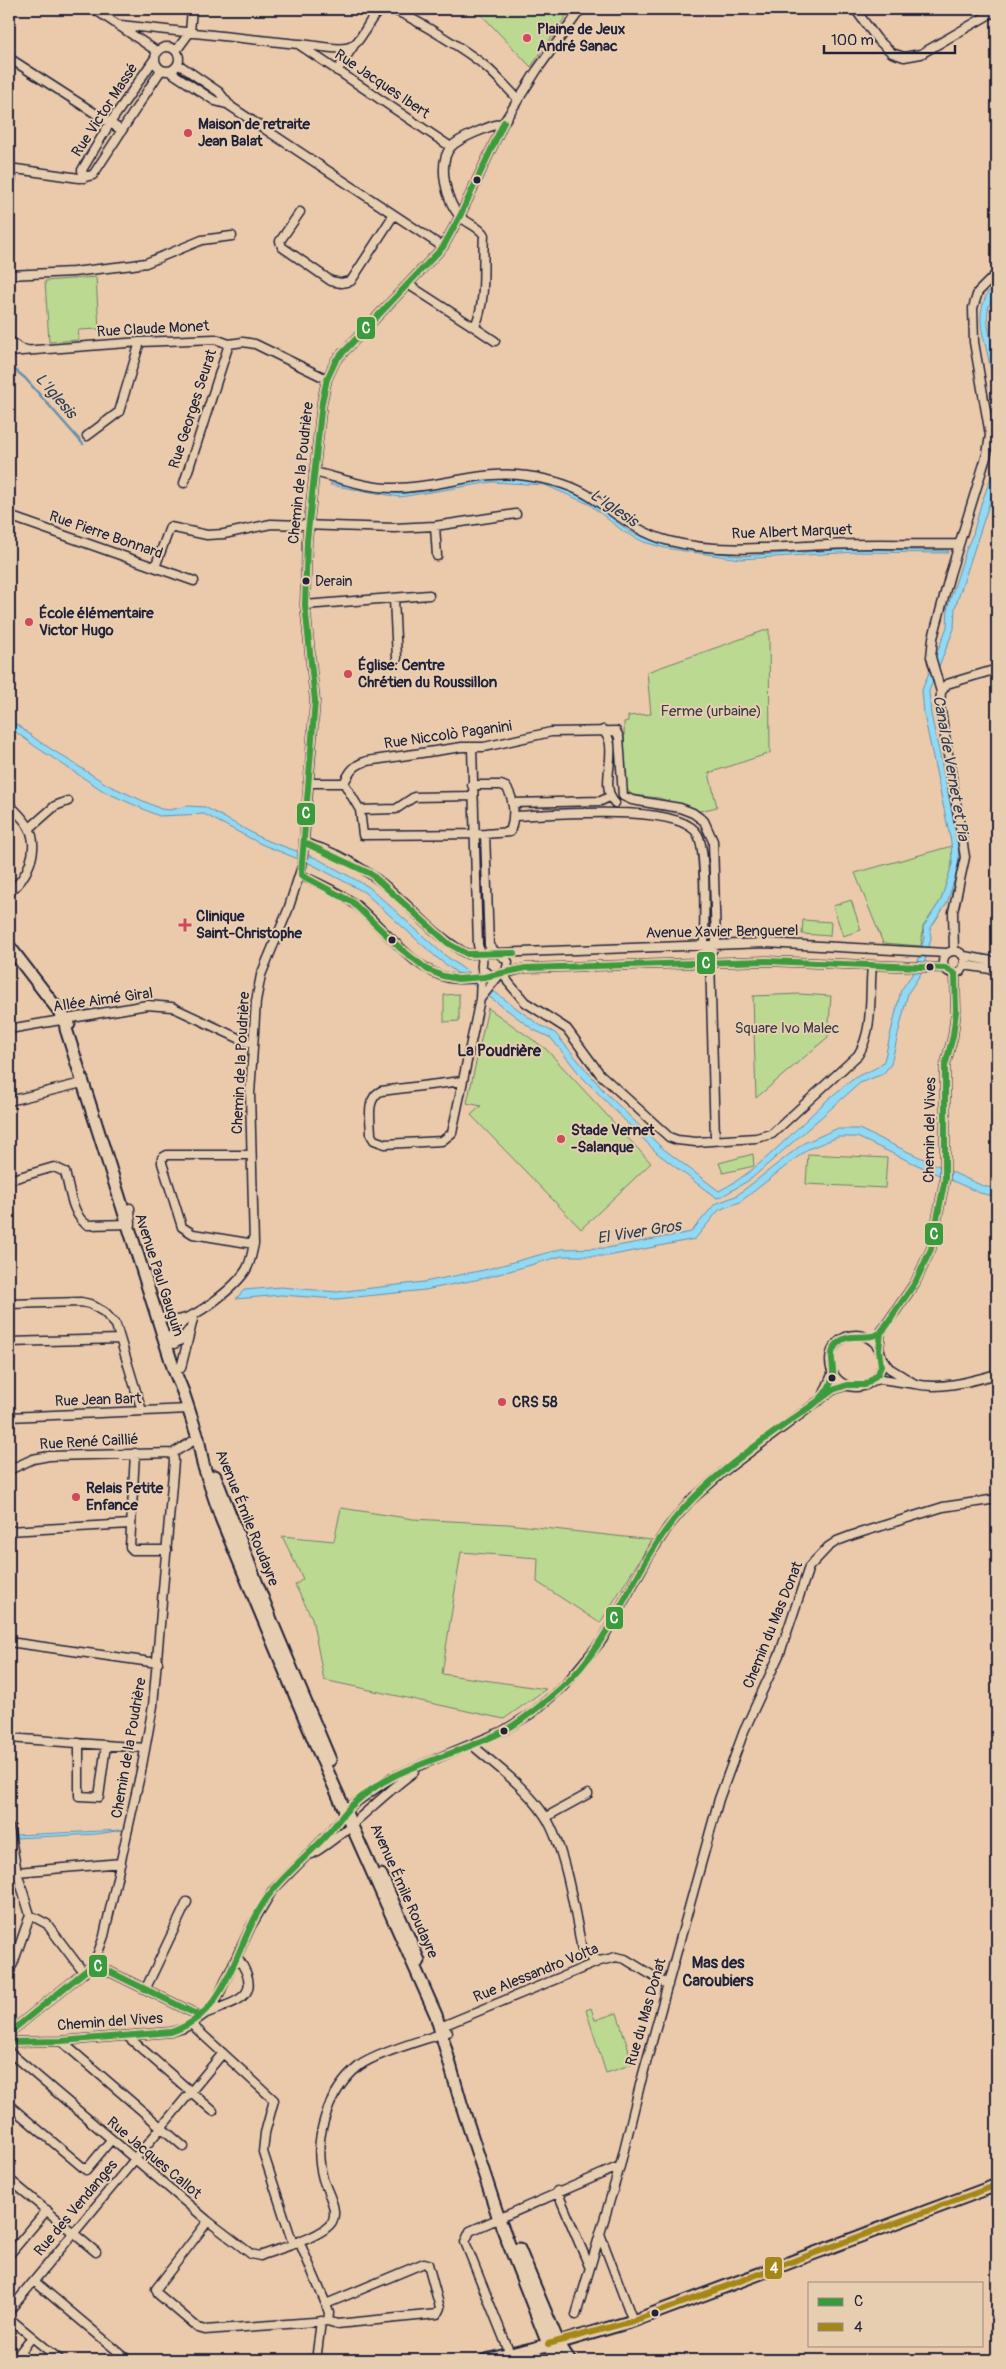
<svg xmlns="http://www.w3.org/2000/svg" width="1006" height="2369" font-family="Pangolin,sans-serif">
	<style>
		.green { fill: #bbd991; stroke: #6e7e66 }
		.water { fill: #92d9f4; stroke: #6590aa }
		.lines { fill: none; stroke-linecap: round; stroke-linejoin: round }
		.stream { stroke: #6590aa; stroke-width: 2.5 }
		.street-casing { stroke: #22223b; stroke-width: 11 }
		.secondary-casing { stroke: #22223b; stroke-width: 15 }
		.street { stroke: #e8ceb0; stroke-width: 8 }
		.secondary { stroke: #e8ceb0; stroke-width: 11 }
		.bus-1-casing { stroke: #e8ceb0; stroke-width: 10 }
		.bus-2-casing { stroke: #e8ceb0; stroke-width: 10 }
		.bus-1 { stroke: #3a9b3c; stroke-width: 6 }
		.bus-2 { stroke: #a48718; stroke-width: 6 }
		.poi-dot { fill: #d1495b; stroke: #e8ceb0; stroke-width: 2 }
		.bus-dot { fill: #22223b; stroke: #e8ceb0; stroke-width: 2 }
		.labels { text-anchor: middle; dominant-baseline: central; stroke-width: 4; stroke-linejoin: round; paint-order: stroke }
		.bus-label { font-size: 14px; fill: #22223b; stroke: #e8ceb0; text-anchor: start }
		.poi-label { font-size: 15px; font-weight: bold; fill: #22223b; stroke: #e8ceb0; text-anchor: start }
		.street-label { font-size: 15px; fill: #22223b; stroke: #e8ceb0 }
		.park-label { font-size: 15px; fill: #393d48; stroke: #e8ceb0 }
		.water-label { font-size: 16px; font-style: italic; fill: #333d57; stroke: #e8ceb0 }
		.neighbourhood-label { font-size: 16px; font-weight: bold; fill: #22223b; stroke: #e8ceb0 }
		.line-badge { stroke: #e8ceb0; stroke-width: 2 }
		.badge-label { font-size: 14px; text-anchor: middle; font-weight: bold; fill: #fff }
	</style>
	<rect width="100%" height="100%" fill="#ebcaac"/>
	<filter id="ink" filterUnits="userSpaceOnUse"><feTurbulence type="fractalNoise" baseFrequency=".02" numOctaves="2"/><feDisplacementMap in="SourceGraphic" scale="10" xChannelSelector="R" yChannelSelector="G"/><feConvolveMatrix kernelMatrix="1 2 1 2 8 2 1 2 1" color-interpolation-filters="sRGB"/></filter>
	<g filter="url(#ink)">
		<!-- green -->
		<path class="green" d="M476,9H571L531,67Z
			M96,277L99,329L78,330L79,340L49,342L45,281Z
			M769,629L770,753L709,773L717,807L700,811L659,798L632,795L625,787L624,722L628,721V716L651,714L647,672Z
			M952,846V864L946,887L941,900L923,927L921,946L883,943L855,873Z
			M851,900L861,930L843,936L833,906Z
			M803,920L831,922L830,936L802,934Z
			M459,994V1021L444,1022V995Z
			M800,994L831,996L828,1037L756,1098L753,996Z
			M488,1008L546,1049L651,1163L581,1229L471,1115L481,1106L467,1103Z
			M753,1154L754,1166L723,1173L719,1163Z
			M808,1154L887,1158L885,1188L806,1184Z
			M341,1508L413,1519L508,1524L652,1540L600,1623L537,1582L538,1558L461,1552L442,1674L546,1689L504,1719L324,1680L312,1618L295,1585L303,1579L282,1536L334,1541Z
			M591,2008L595,2020L617,2013L633,2064L606,2073L586,2010Z"/>
		<!-- water -->
		<path class="water" d="M997,287V295C978,307 993,344 996,361C998,375 997,389 997,403C992,389 992,376 989,361C984,335 974,319 988,292Z
			M997,461V480L955,608L954,629L929,691L931,714L958,840L959,865L947,903L930,929L931,939L922,972L908,993L891,1064L883,1074L860,1083L751,1179L721,1197L717,1198L707,1191L657,1153L581,1076L551,1038L534,1030L437,958L364,892L313,865L261,844L204,814L159,816L105,792L36,747L9,727V719L40,742L108,785L161,809L170,810L188,806L205,807L263,839L316,858L369,887L442,953L538,1024L555,1033L604,1091L661,1147L719,1191C772,1164 807,1111 855,1078C865,1071 876,1071 884,1061L901,990L916,969L924,938L923,927L941,900L952,864L951,842L924,715L922,690L947,627L948,606L967,547L973,534L981,504Z
			M491,479L531,480L563,488L591,502L630,532L665,545L740,556L856,549L949,551L948,553L856,552L740,559L665,548L644,542L624,532L589,504L545,485L492,482L400,497L330,485L331,483L400,494Z
			M836,1129H859L943,1168L983,1186L997,1189V1197L980,1193L939,1175L857,1137H838L808,1149L740,1202L719,1210L695,1239L608,1256H562L485,1278L425,1290L337,1299L281,1295L236,1299L244,1290L281,1287L337,1292L424,1282L484,1270L561,1249L607,1248L691,1232L715,1204L736,1196L804,1143Z
			M123,1830L97,1834L16,1838V1835Z"/>
		<g class="lines">
			<!-- stream -->
			<path class="stream" d="M9,365L25,378L83,444"/>
			<!-- street casing -->
			<g class="street-casing">
				<path id="street" d="M94,9L158,52
					M855,9L877,39L892,53L904,57L921,54L997,10
					M120,25L298,44L451,147
					M300,44C314,45 332,50 346,48C365,45 367,12 386,9C400,7 472,55 485,66C497,76 507,88 518,99
					M155 59a12 12 0 1 1 24 0a12 12 0 1 1-24 0Z
					M176,51L190,32L192,9
					M9,58L121,130
					M178,64L219,92L230,106L443,247
					M169,71L215,101L230,105
					M337,71L354,45
					M9,168L79,178L93,175L161,70
					M84,178L82,170L110,123L155,58
					M9,192L13,169
					M300,212L280,241L282,247L331,281L341,283L351,281L393,216
					M9,275L73,272L133,265L146,263L202,240L232,236
					M409,285L471,325L476,324C487,297 482,264 484,235C479,226 467,224 460,216C446,203 437,162 451,147C460,137 491,126 504,122
					M471,325L495,341
					M9,340L19,348L27,350
					M9,352L140,342L215,339L229,344L243,342L255,344L327,379
					M87,436L119,412L140,342
					M314,472C340,478 369,489 396,488C440,488 482,469 527,476C549,479 572,485 591,497C617,514 638,533 669,541C719,554 776,547 827,545C871,543 915,545 959,544
					M184,483L229,344
					M9,516L194,581
					M435,526L437,556
					M155,567L170,527L207,535L224,534L271,524L394,528L435,526L516,514
					M394,599L397,658
					M305,605L429,595
					M941,692L931,657L933,638L950,574L987,454L990,435L974,342L973,308L978,292L997,273
					M603,730C605,733 608,737 609,740C615,758 600,788 615,803
					M472,748L478,945C479,950 482,953 482,956C484,969 476,967 491,975
					M308,783H344
					M344,783C350,771 354,765 367,761L462,747H484L551,732L616,731L619,737L623,796L632,800L680,808L693,813L704,821L713,841L716,944L710,954
					M344,783L360,810L363,835L485,834L510,832C515,818 515,799 506,787L501,785H472
					M512,803L601,801L611,796
					M9,804C15,811 25,819 29,828C40,850 27,879 9,892
					M360,810L396,809L414,797L472,796
					M513,816C548,815 681,802 698,835C707,853 704,922 704,945L706,948
					M30,828L55,806L68,801
					M485,834L489,945C494,954 503,954 508,962L506,973
					M305,843C327,849 351,861 370,874C405,898 430,934 467,954L766,943L946,953
					M301,875C317,883 337,891 352,902C383,925 417,978 458,979C481,980 504,973 526,968L766,961L945,968
					M954,950L953,912L965,857L940,706L941,692L947,684L997,669
					M943 962a11 11 0 1 1 22 0a11 11 0 1 1-22 0Z
					M964,956L997,962
					M710,958L715,1139
					M964,965L997,970
					M504,973L508,982L525,1002L567,1029L600,1074L669,1137L677,1140L696,1142L756,1138L772,1134L858,1055C874,1030 869,994 872,966
					M480,999L500,974
					M9,1029L147,1005L172,1007L253,1045
					M462,1081L381,1091C365,1099 371,1121 371,1135L374,1140L385,1144L442,1141L452,1133L480,999L481,977
					M9,1101L82,1083
					M251,1155H167L162,1158V1163L182,1227L193,1234L254,1244
					M9,1180L54,1167L65,1172C69,1187 73,1219 88,1225L131,1224
					M130,1208L131,1224
					M9,1304L81,1302L90,1304L104,1312L116,1325L142,1411
					M165,1317C168,1318 173,1320 176,1320C195,1320 236,1286 246,1270C251,1262 252,1252 254,1244L250,1094L256,1001L261,975L288,910L302,866L315,701L305,605L307,541L322,402L327,379L336,360L443,247L460,216L504,122L537,70L581,9
					M830 1361a26 26 0 1 1 52 0a26 26 0 1 1-52 0Z
					M168,1339L174,1344L182,1339L188,1331
					M168,1339L188,1317
					M9,1342L120,1339
					M879,1350L881,1332L915,1283L931,1249L945,1179V1066L953,1036L956,1011L955,974
					M181,1368L194,1315
					M872,1381L881,1379L915,1384L889,1368L882,1358
					M915,1384C942,1390 971,1381 997,1374
					M823,1396L833,1372
					M9,1417L189,1409
					M135,1453L130,1547L133,1550H167
					M173,1453L198,1438
					M9,1470L33,1459L49,1456L173,1453
					M9,1531L130,1524
					M9,1642L158,1663
					M9,1738L145,1748
					M79,1743V1796L99,1797L106,1745
					M471,1744C496,1766 526,1787 545,1816C565,1847 575,1913 582,1950L590,1957L600,1961
					M546,1817L588,1794
					M9,1828L17,1872L30,1915L13,1964L9,1969
					M312,1854C350,1831 379,1797 414,1772
					M17,1872L121,1863
					M30,1915L47,1924L84,1973
					M94,1964L200,2016
					M146,1988L187,1902
					M207,2013C239,2000 264,1996 238,1958
					M191,2024L274,2100L265,2133L263,2152L293,2244
					M440,2027L600,1961L616,1957L625,1959L668,1985
					M9,2033L94,1964L104,1936L141,1771L153,1706L174,1461L173,1453
					M127,2036L213,2111
					M61,2041L184,2147
					M9,2042L61,2041L171,2032L184,2028L191,2024L205,2014L216,2001L251,1926L272,1891L330,1832L351,1806L392,1777L503,1731L532,1713L564,1686L602,1640L649,1556L668,1527L690,1501L723,1472L833,1390L847,1385
					M9,2052L208,2221L251,2254L260,2256C278,2249 323,2237 332,2222C339,2210 327,2192 323,2179C312,2140 327,2092 359,2066C374,2054 428,2038 448,2032
					M9,2105L86,2170L111,2140
					M9,2179L96,2252
					M557,2191L589,2266
					M208,2221L156,2289L158,2294L198,2328L205,2330L328,2321L329,2313L326,2304L299,2241
					M600,2234L633,2321
					M9,2255L47,2210
					M34,2281L128,2360
					M326,2304L424,2263L428,2264L440,2308L437,2314L337,2324L328,2321
					M9,2311L223,2053
					M576,2315L620,2166L640,2085L719,1799L744,1731L780,1653L809,1567L828,1547L837,1541L853,1535L943,1507L997,1499
					M9,2318L60,2360
					M317,2353L321,2321
					M510,2354L465,2242L470,2231L620,2166
					M14,2360L32,2337"/>
			</g>
			<!-- secondary casing -->
			<g class="secondary-casing">
				<path id="secondary" d="M9,946L69,1024
					M65,1020L66,1029L174,1370L183,1392L198,1438L203,1464L221,1518L318,1750L436,2015L461,2103L499,2219L548,2344L557,2360
					M215,1476L273,1625L330,1760
					M381,1875L419,1961
					M519,2249L558,2342L569,2360
					M486,2360L568,2340L633,2321L997,2185"/>
			</g>
			<!-- street -->
			<use href="#street" class="street"/>
			<!-- secondary -->
			<use href="#secondary" class="secondary"/>
			<!-- bus-1 casing -->
			<g class="bus-1-casing">
				<path id="bus-1" d="M504,122L460,216L443,247L336,360L327,379L322,402L307,541L305,605L315,701L301,875L352,902L401,949L428,970L443,976L458,979L484,977L526,968L766,961L945,968L955,974
					M305,843L371,874L449,944L467,954L514,953
					M811,1407C821,1399 831,1388 833,1375C834,1364 828,1355 836,1345C849,1330 866,1342 880,1333C887,1329 890,1320 894,1314
					M9,2033L94,1964L200,2016
					M9,2042L61,2041L171,2032C234,2012 234,1936 273,1890C288,1872 307,1856 323,1839C333,1829 341,1816 351,1806C362,1796 380,1783 394,1776C429,1759 469,1749 504,1731C525,1719 543,1704 561,1688C610,1645 630,1577 669,1526C710,1472 778,1431 833,1390L847,1385H865L878,1374L881,1366L879,1350L881,1332L915,1283L931,1249L945,1179V1066L953,1036L956,1011L955,974"/>
			</g>
			<!-- bus-2 casing -->
			<g class="bus-2-casing">
				<path id="bus-2" d="M548,2344L633,2321L997,2185"/>
			</g>
			<!-- bus-1 -->
			<use href="#bus-1" class="bus-1"/>
			<!-- bus-2 -->
			<use href="#bus-2" class="bus-2"/>
		</g>
	</g>
	<!-- markers -->
	<g class="poi-dot">
		<circle cx="527" cy="38" r="5"/>
		<circle cx="188" cy="133" r="5"/>
		<circle cx="29" cy="622" r="5"/>
		<circle cx="348" cy="674" r="5"/>
		<path d="M182.5 917.5h5v5h5v5h-5v5h-5v-5h-5v-5h5z"/>
		<circle cx="561" cy="1139" r="5"/>
		<circle cx="502" cy="1402" r="5"/>
		<circle cx="76" cy="1497" r="5"/>
	</g>
	<g class="bus-dot">
		<circle cx="477" cy="180" r="4.5"/>
		<circle cx="306" cy="581" r="4.5"/>
		<circle cx="392" cy="940" r="4.5"/>
		<circle cx="930" cy="967" r="4.5"/>
		<circle cx="832" cy="1378" r="4.5"/>
		<circle cx="504" cy="1731" r="4.5"/>
		<circle cx="655" cy="2313" r="4.5"/>
	</g>
	<g class="labels">
		<!-- bus labels -->
		<g class="bus-label">
			<text x="315" y="581">Derain</text>
		</g>
		<!-- poi labels -->
		<g class="poi-label">
			<text x="537" y="29">Plaine de Jeux<tspan x="537" dy="17">André Sanac</tspan></text>
			<text x="198" y="124">Maison de retraite<tspan x="198" dy="17">Jean Balat</tspan></text>
			<text x="39" y="613">École élémentaire<tspan x="39" dy="17">Victor Hugo</tspan></text>
			<text x="358" y="665">Église: Centre<tspan x="358" dy="17">Chrétien du Roussillon</tspan></text>
			<text x="196" y="916">Clinique<tspan x="196" dy="17">Saint-Christophe</tspan></text>
			<text x="571" y="1130">Stade Vernet<tspan x="571" dy="17">-Salanque</tspan></text>
			<text x="512" y="1402">CRS 58</text>
			<text x="86" y="1488">Relais Petite<tspan x="86" dy="17">Enfance</tspan></text>
		</g>
		<!-- street labels -->
		<g class="street-label">
			<text transform="translate(382 84) rotate(34)">Rue Jacques Ibert</text>
			<text transform="translate(105 110) rotate(-57)">Rue Victor Massé</text>
			<text transform="translate(153 329) rotate(-3)">Rue Claude Monet</text>
			<text transform="translate(193 409) rotate(-72)">Rue Georges Seurat</text>
			<text transform="translate(301 473) rotate(-84)">Chemin de la Poudrière</text>
			<text transform="translate(792 532) rotate(-2)">Rue Albert Marquet</text>
			<text transform="translate(106 535) rotate(19)">Rue Pierre Bonnard</text>
			<text transform="translate(448 735) rotate(-8)">Rue Niccolò Paganini</text>
			<text transform="translate(722 932) rotate(-1)">Avenue Xavier Benguerel</text>
			<text transform="translate(103 1000) rotate(-8)">Allée Aimé Giral</text>
			<text transform="translate(241 1063) rotate(-87)">Chemin de la Poudrière</text>
			<text transform="translate(930 1130) rotate(-89)">Chemin del Vives</text>
			<text transform="translate(159 1275) rotate(72)">Avenue Paul Gauguin</text>
			<text transform="translate(98 1400) rotate(-2)">Rue Jean Bart</text>
			<text transform="translate(89 1442) rotate(-3)">Rue René Caillié</text>
			<text transform="translate(247 1518) rotate(68)">Avenue Émile Roudayre</text>
			<text transform="translate(773 1625) rotate(-68)">Chemin du Mas Donat</text>
			<text transform="translate(129 1748) rotate(-80)">Chemin de la Poudrière</text>
			<text transform="translate(404 1891) rotate(66)">Avenue Émile Roudayre</text>
			<text transform="translate(536 1973) rotate(-22)">Rue Alessandro Volta</text>
			<text transform="translate(646 2012) rotate(-74)">Rue du Mas Donat</text>
			<text transform="translate(110 2022) rotate(-4)">Chemin del Vives</text>
			<text transform="translate(154 2158) rotate(40)">Rue Jacques Callot</text>
			<text transform="translate(76 2208) rotate(-50)">Rue des Vendanges</text>
		</g>
		<!-- park labels -->
		<g class="park-label">
			<text x="711" y="711">Ferme (urbaine)</text>
			<text x="787" y="1028">Square Ivo Malec</text>
		</g>
		<!-- water labels -->
		<g class="water-label">
			<text transform="translate(56 396) rotate(49)">L'Iglesis</text>
			<text transform="translate(614 508) rotate(34)">L'Iglesis</text>
			<text transform="translate(951 768) rotate(80)">Canal de Vernet et Pia</text>
			<text transform="translate(639 1232) rotate(-9)">El Viver Gros</text>
		</g>
		<!-- neighbourhood labels -->
		<g class="neighbourhood-label">
			<text x="499" y="1051">La Poudrière</text>
			<text x="718" y="1963">Mas des<tspan x="718" dy="18">Caroubiers</tspan></text>
		</g>
	</g>
	<g class="line-badge">
		<rect x="356" y="316" width="20" height="24" rx="5" fill="#3a9b3c"/>
		<rect x="296" y="802" width="20" height="24" rx="5" fill="#3a9b3c"/>
		<rect x="696" y="951" width="20" height="24" rx="5" fill="#3a9b3c"/>
		<rect x="924" y="1222" width="20" height="24" rx="5" fill="#3a9b3c"/>
		<rect x="605" y="1606" width="19" height="24" rx="5" fill="#3a9b3c"/>
		<rect x="88" y="1954" width="20" height="24" rx="5" fill="#3a9b3c"/>
		<rect x="764" y="2256" width="19" height="24" rx="5" fill="#a48718"/>
	</g>
	<g class="badge-label">
		<text x="366" y="333">C</text>
		<text x="306" y="818">C</text>
		<text x="706" y="968">C</text>
		<text x="934" y="1239">C</text>
		<text x="614" y="1623">C</text>
		<text x="98" y="1971">C</text>
		<text x="774" y="2273">4</text>
	</g>
	<!-- margin -->
	<rect width="1006" height="2369" fill="none" stroke="#e8ceb0" stroke-width="30"/>
	<rect x="15" y="15" width="976" height="2339" fill="none" stroke="#22223b" stroke-width="2" filter="url(#ink)"/>
	<!-- legend -->
	<rect x="808" y="2282" width="175" height="65" fill="#e8ceb0" stroke="#998981"/>
	<rect x="818" y="2298" width="25" height="8" fill="#3a9b3c" stroke="#998981"/>
	<text x="854" y="2306" font-size="15" fill="#22223b">C</text>
	<rect x="818" y="2323" width="25" height="8" fill="#a48718" stroke="#998981"/>
	<text x="854" y="2332" font-size="15" fill="#22223b">4</text>
	<!-- scale -->
	<path d="M824 45v8h131v-8" fill="none" stroke="#22223b" stroke-width="2.5"/>
	<text x="831" y="45" font-size="15" fill="#22223b" stroke="#e8ceb0" stroke-width="4" paint-order="stroke">100 m</text>
</svg>
